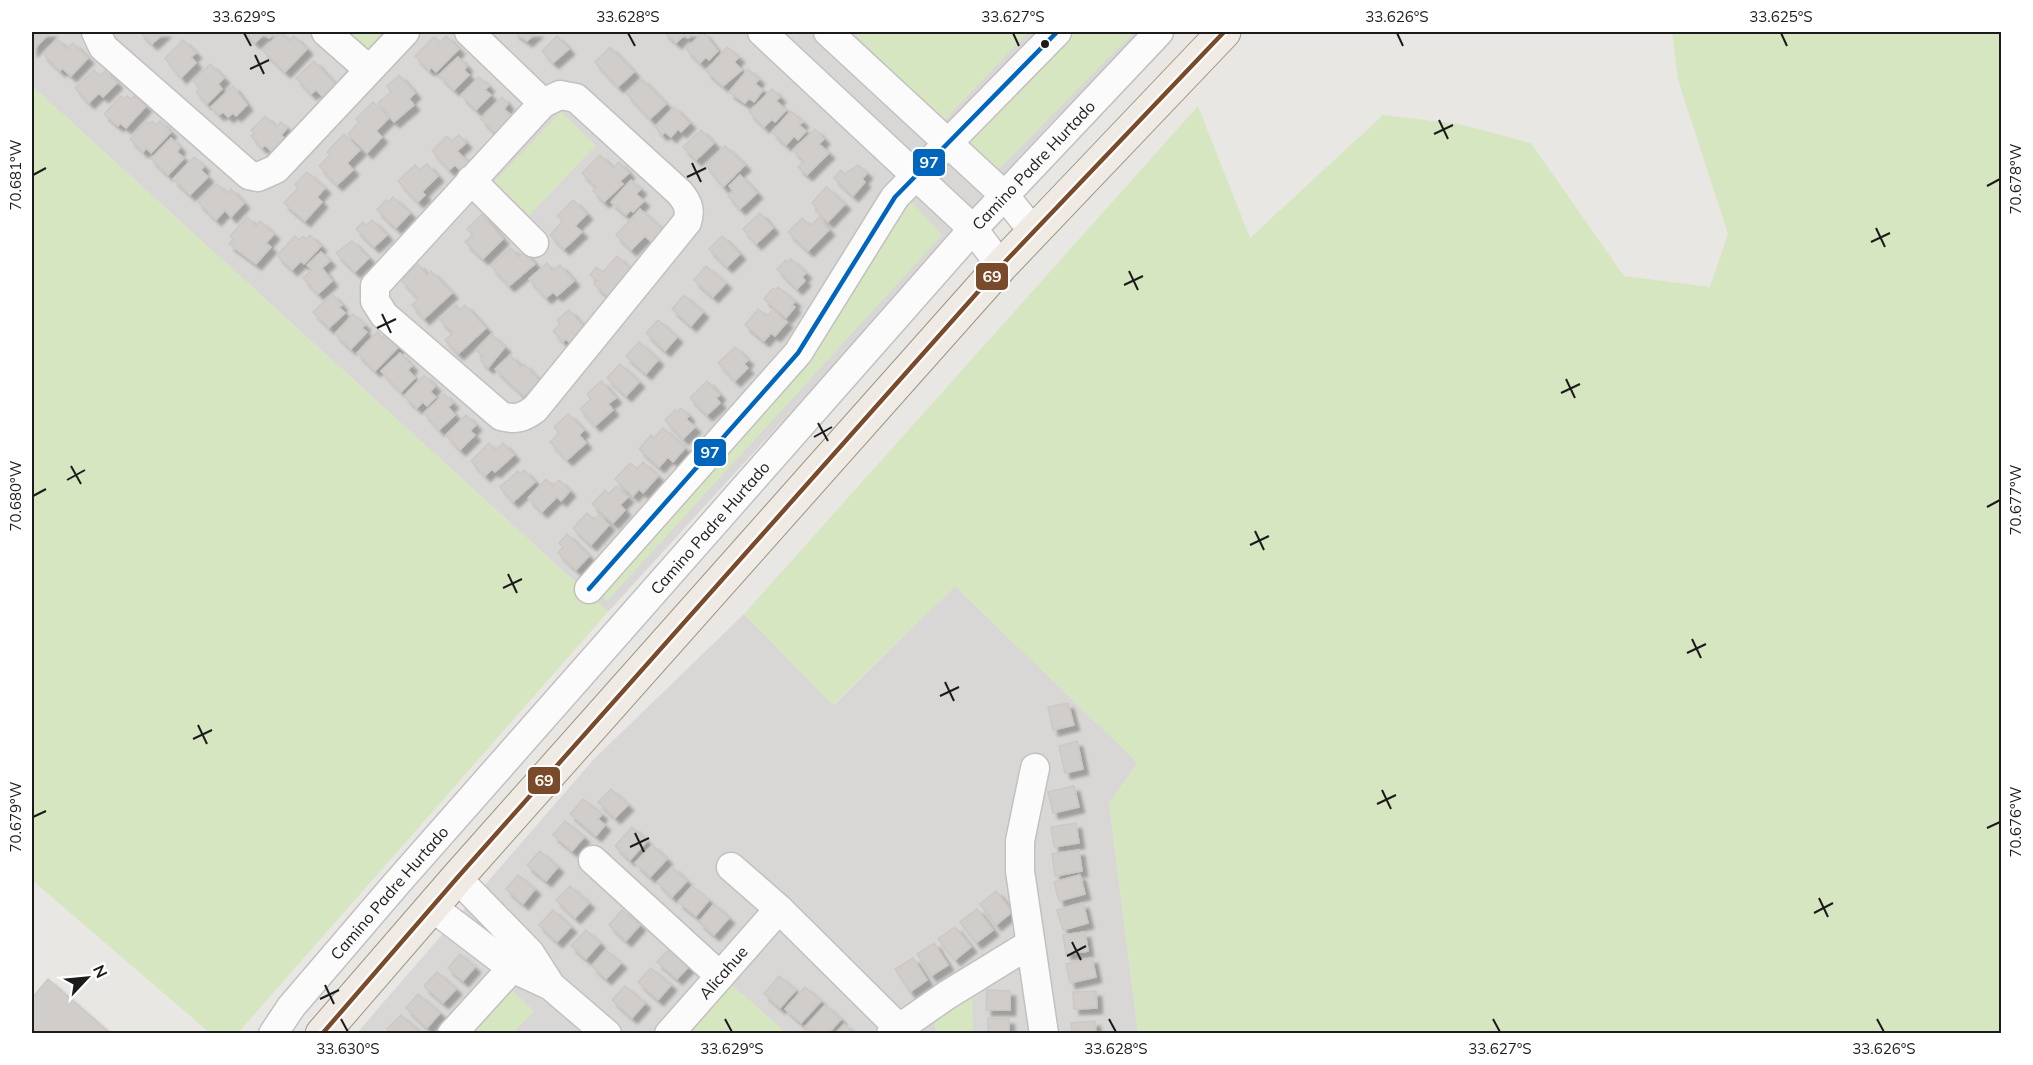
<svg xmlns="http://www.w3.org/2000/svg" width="2033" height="1065" font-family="Mulish,sans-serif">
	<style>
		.residential { fill: #d8d7d5 }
		.grass { fill: #d6e6c1 }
		.building { fill: #d0cdca; stroke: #ccc8c4; stroke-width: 1.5; filter: url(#shadow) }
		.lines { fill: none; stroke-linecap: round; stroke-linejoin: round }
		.minor-casing { stroke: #c2c1bf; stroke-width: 31 }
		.major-casing { stroke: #9e9481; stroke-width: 35 }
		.minor { stroke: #fcfbfb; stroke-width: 28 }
		.major { stroke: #efeae3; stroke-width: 33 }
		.bus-1-casing { stroke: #fff; stroke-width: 9 }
		.bus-2-casing { stroke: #fff; stroke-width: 9 }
		.bus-1 { stroke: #7a4b2a; stroke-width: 4.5 }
		.bus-2 { stroke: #0065bd; stroke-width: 4.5 }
		.ticks { fill: none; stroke: #1b1b1b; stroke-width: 2 }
		.bus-dot { fill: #1b1b1b; stroke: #fff; stroke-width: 2 }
		.labels { text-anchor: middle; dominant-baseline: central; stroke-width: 4.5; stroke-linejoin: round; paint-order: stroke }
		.street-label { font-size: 16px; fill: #1b1b1b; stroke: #fff }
		.line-badge { stroke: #fff; stroke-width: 2 }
		.badge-label { font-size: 16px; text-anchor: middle; font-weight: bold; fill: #fff }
		.neatline { fill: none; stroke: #1b1b1b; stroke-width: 2 }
		.ticks-label { font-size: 15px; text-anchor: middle; fill: #1b1b1b }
	</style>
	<defs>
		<filter id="shadow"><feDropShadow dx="5.5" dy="5.5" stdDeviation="1.5" flood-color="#0004"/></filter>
	</defs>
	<rect width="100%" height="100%" fill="#e9e7e3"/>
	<!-- residential -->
	<path class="residential" d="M32,32H1138L608,612L32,86Z
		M955,586L1138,763L1109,803L1138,1033L356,1034L594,759L744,614L834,705Z"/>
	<!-- grass -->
	<path class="grass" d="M341,32H385L365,54Z
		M853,32H1028L943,122Z
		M1072,32H1134L997,171L966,141Z
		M1672,32H2001V1033H1138L1109,803L1138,763L955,586L833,705L744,614L1198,106L1250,238L1383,115L1459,124L1531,143L1624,276L1710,287L1728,234L1678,80Z
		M32,86L608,612L238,1033H210L32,880Z
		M561,112L596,145L529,216L493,183Z
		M911,201L942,235L607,601L600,593L820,338Z
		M730,983L783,1030V1034H685Z
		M509,987L534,1011L513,1033L466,1034Z
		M972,989L973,1033L935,1034V1017Z"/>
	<!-- building -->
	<path class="building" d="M32,32H51L32,51Z
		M140,32H165L152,44Z
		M244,32H276L269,38L264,34L255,43Z
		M280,32L290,41L294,36L307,49L285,72L263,51Z
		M514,32H537L527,41Z
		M664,32H694L688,38L684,35L676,43Z
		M703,32L718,51L709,60L706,57L700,63L686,49Z
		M446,36L459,49L436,72L431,67L429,70L415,56L434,37L440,43Z
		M557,36L569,49L553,63L542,51Z
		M57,39L67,49L73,43L88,58L71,76L62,68L60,71L43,54Z
		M183,40L196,53L191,57L196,63L181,78L165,58Z
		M610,47L634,72L618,87L595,62Z
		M727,47L739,57L734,62L742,70L723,86L706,71Z
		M458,57L467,66L464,70L469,75L454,90L439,75Z
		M314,61L336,85L323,97L316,90L311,94L296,78Z
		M210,64L224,78L218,84L222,89L207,104L196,92L200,88L193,81Z
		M748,69L759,79L755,84L763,90L754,102L749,98L745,103L729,92Z
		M94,70L100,76L105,71L117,83L103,97L99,93L89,103L75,88Z
		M399,75L415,93L409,99L414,105L394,122L378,103L391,92L387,86Z
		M479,77L489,86L485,90L491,95L476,110L461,95Z
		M642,79L666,104L650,119L627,94Z
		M233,86L247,105L236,116L233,113L228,117L223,112L219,115L211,107Z
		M772,89L780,97L776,101L786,110L775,122L772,119L764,127L749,112Z
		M121,96L124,99L127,96L131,99L134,96L146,106L126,128L120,123L118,126L104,114Z
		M502,97L508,104L504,109L513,117L497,135L481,119Z
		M373,102L389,118L376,131L382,137L367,153L348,134L359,122L356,119Z
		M674,107L690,123L681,132L678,129L671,137L665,132L662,135L655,127Z
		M791,111L803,122L799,125L806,131L798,140L794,136L786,145L772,132Z
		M265,116L276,127L281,122L287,128L281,135L286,140L273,153L265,145L262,148L251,136L254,133L251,130Z
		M146,121L150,124L152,121L157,125L160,121L171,132L151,153L146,148L143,152L130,139Z
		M815,129L824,139L819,144L829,153L807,175L798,167L804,161L793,150Z
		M701,130L714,143L696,160L683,147Z
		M344,134L360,150L347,163L353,170L337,185L319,166L330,155L327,152Z
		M459,135L466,143L457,151L470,164L462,172L455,165L449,170L432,151L447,136L452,141Z
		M171,138L180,147L177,152L184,158L168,175L151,159Z
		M725,146L745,165L723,187L706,165Z
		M600,155L613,168L619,162L629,173L620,181L623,184L604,202L593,191L596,187L582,173Z
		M194,157L204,166L201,170L208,177L190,195L173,179Z
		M427,164L438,176L422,192L425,195L418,202L398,181L415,165L420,170Z
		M858,165L867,173L862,179L865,182L853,196L834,178L841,170L845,174Z
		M307,172L325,188L317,197L322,202L305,221L284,203L298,188L295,184Z
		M740,175L757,193L740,209L728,196L733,191L729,186Z
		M631,180L641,189L636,194L644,201L633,212L631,210L626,215L611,202Z
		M217,184L227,193L231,189L244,203L231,217L225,210L216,220L198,202Z
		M826,187L845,204L828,222L815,210L817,208L812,203Z
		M393,197L410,213L396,228L377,210L386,200L389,202Z
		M573,200L587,214L575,226L582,232L564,249L550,235L563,221L557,216Z
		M640,209L667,233L656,246L645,236L631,250L616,235Z
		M760,213L773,228L756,244L743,229Z
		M482,214L503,239L483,259L465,242L473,235L467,229Z
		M247,217L256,226L260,221L274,234L266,243L271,247L256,264L229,244L233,239L230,236Z
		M802,218L811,226L818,218L829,230L808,251L788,232Z
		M372,220L387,235L374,247L356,229L363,222L366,225Z
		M310,235L321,246L304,264L301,261L292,270L277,255L295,236L299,240L303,236L306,239Z
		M722,236L740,254L727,267L709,249Z
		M352,241L369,258L355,272L336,253Z
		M511,248L519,257L524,251L535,264L509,286L491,266Z
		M321,252L330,261L322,268L332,281L318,294L303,278L312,270L307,265Z
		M617,256L632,270L608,297L594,284L597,281L590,275L596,267L603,272Z
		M791,259L806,273L802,277L805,281L797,289L777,269L786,260L789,262Z
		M547,263L553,270L560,265L574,281L557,296L553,292L546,298L529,279Z
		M418,264L427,275L431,271L452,293L424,319L412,305L419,299L401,280Z
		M706,266L726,283L713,297L694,280Z
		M778,287L795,301L792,305L795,307L786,318L764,299L773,288L776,290Z
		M332,294L342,305L339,307L345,313L329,328L313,312Z
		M684,295L703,312L691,326L672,309Z
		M456,305L460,310L465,305L486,328L458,354L445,340L453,333L440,320Z
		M758,309L767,316L773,310L787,322L775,336L771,333L764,341L745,325Z
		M569,310L590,334L574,347L566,339L563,342L553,331L560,324L557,320Z
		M353,314L365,325L362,328L367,332L351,349L335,334Z
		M658,320L677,337L665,351L646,333Z
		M394,329L405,340L375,371L357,353L377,332L384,339Z
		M491,334L505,347L488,368L480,360L484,357L476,350Z
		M639,342L658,360L646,374L626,356Z
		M735,347L748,360L744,364L748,368L735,381L718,363Z
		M400,353L412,366L408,370L415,378L401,392L381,371Z
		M510,355L521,367L524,364L540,381L524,396L495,369Z
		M620,364L639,382L626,396L607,378Z
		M424,375L435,386L430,392L436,397L427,406L423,402L417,408L404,396Z
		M601,381L616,398L608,404L613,410L595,426L580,409L591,399L587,394Z
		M707,381L720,395L716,398L720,403L707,415L690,398Z
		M444,394L453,403L448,407L455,415L439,430L424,413Z
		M681,408L689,416L686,419L695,427L683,439L665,420L675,410L677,412Z
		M568,414L584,430L579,435L586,443L567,460L550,442L559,433L554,427Z
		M466,415L476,425L470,431L475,435L460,450L446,435Z
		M663,428L685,448L673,462L668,457L659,467L639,449L651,435L654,438Z
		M489,443L496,450L503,443L514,455L495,472L492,469L485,476L471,461Z
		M643,462L658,476L643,493L639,489L633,496L615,479L630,463L637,469Z
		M524,470L535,482L513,502L500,487L518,471L520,473Z
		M546,479L553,486L559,480L570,491L561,501L557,497L542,512L528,498Z
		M616,486L628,497L620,505L625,510L613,523L592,504L605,490L609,494Z
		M587,513L594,520L599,515L609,525L591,545L573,528Z
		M567,534L589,556L576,570L558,553L563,547L559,543Z
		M1068,703L1074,725L1053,730L1048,707Z
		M1077,741L1083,769L1065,773L1059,746Z
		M1074,786L1079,807L1053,813L1048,792Z
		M611,789L628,805L615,818L598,802Z
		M583,799L602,814L598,819L605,825L596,836L570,814Z
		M565,821L584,837L572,851L553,835Z
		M1076,823L1079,843L1054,847L1051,827Z
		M632,827L647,841L630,860L615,846Z
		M652,845L667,859L650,877L635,863Z
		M1079,850L1082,871L1055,876L1052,854Z
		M540,851L558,867L546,881L527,865Z
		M672,867L687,881L672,897L657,882Z
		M518,875L535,889L523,904L506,889Z
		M1080,875L1085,894L1059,901L1054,882Z
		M570,886L589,903L575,918L556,900Z
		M692,886L709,900L696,916L678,902Z
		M996,891L1012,912L996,925L980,904Z
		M1083,903L1088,923L1063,930L1057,910Z
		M714,904L729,918L714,935L699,922Z
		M977,909L993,930L976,943L960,922Z
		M553,910L571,927L557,942L539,925Z
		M622,910L640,925L626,941L609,925Z
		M955,927L971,947L955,960L938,939Z
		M586,930L600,943L586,959L571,946Z
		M1085,932L1088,951L1066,954L1063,935Z
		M934,943L948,965L931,976L917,954Z
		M670,948L690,965L677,979L657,962Z
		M606,950L621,963L606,979L592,966Z
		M460,954L475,967L463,981L448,968Z
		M913,958L927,980L910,992L895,969Z
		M1092,958L1096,977L1070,983L1066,964Z
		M651,968L671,985L658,1000L638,982Z
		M437,972L456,989L443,1003L424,986Z
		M779,976L796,990L780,1008L764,994Z
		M48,979L111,1034H32V998Z
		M625,986L645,1003L632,1018L612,1000Z
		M805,987L821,1001L801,1023L785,1009Z
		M987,990L1010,991V1010H986Z
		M1096,991L1097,1008L1074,1009L1073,992Z
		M418,994L440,1013L427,1028L406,1008Z
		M825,1005L841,1019L828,1034H813L805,1027Z
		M401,1015L421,1034H393L387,1029Z
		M988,1018L1009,1019V1034H988Z
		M1095,1021L1096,1034H1072L1071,1023Z
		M844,1024L854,1034H835Z"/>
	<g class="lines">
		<!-- minor casing -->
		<g class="minor-casing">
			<g id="minor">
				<path d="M96,32L103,47L249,175L258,177L276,169L405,32"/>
				<path d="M326,32L368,69"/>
				<path d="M469,32L543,103"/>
				<path d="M762,32L973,229L1001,266"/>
				<path d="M828,32L1004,195L1033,231"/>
				<path d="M560,95L576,98L680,193C688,203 691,210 687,222L535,409C523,418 515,420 501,416L384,315L375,301V286L543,103Z"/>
				<path d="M471,180L534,243"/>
				<path d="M589,589L798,353L895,197L1057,32"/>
				<path d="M1035,768L1020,841V871L1044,1034"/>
				<path d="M593,860L720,976"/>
				<path d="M731,867L779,909L905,1034"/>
				<path d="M457,878L530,953L551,986"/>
				<path d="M432,907L512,968L551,986L607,1034"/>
				<path id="s1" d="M273,1034L291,1007L397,883L973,229L1159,32"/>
				<path d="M452,1034L512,968"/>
				<path id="s2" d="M669,1034L779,909"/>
				<path d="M891,1034L947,995L1030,944"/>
			</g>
		</g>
		<!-- major casing -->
		<g class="major-casing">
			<path id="major" d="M322,1034L457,878L1001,266L1224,32"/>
		</g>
		<!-- minor -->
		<use href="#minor" class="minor"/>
		<!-- major -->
		<use href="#major" class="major"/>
		<!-- bus-1 casing -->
		<g class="bus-1-casing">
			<path id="bus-1" d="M322,1034L457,878L1001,266L1224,32"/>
		</g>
		<!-- bus-2 casing -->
		<g class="bus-2-casing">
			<path id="bus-2" d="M589,589L798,353L895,197L1057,32"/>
		</g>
		<!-- bus-1 -->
		<use href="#bus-1" class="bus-1"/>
		<!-- bus-2 -->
		<use href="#bus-2" class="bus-2"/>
	</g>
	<!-- ticks -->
	<path class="ticks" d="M244,33L251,46M628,33L635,46M1013,33L1019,46M1397,33L1403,46M1781,33L1787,46M255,55L264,74M250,69L269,60M1439,120L1448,139M1434,134L1453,125M692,163L701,182M33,175L46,168M687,177L706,168M1987,186L2000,179M1876,228L1885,247M1871,242L1890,233M1129,271L1138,290M1124,285L1143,276M382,314L391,333M377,328L396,319M1566,379L1575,398M1561,393L1580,384M818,423L828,441M814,437L832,427M71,466L81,484M67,480L85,470M33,496L46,489M1987,507L2000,500M1255,531L1264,550M1250,545L1269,536M508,574L517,593M503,588L522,579M1692,639L1701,658M1687,653L1706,644M945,682L954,701M940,696L959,687M198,725L207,744M193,739L212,730M1382,790L1391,809M1377,804L1396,795M33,817L46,811M1987,828L2000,822M635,833L644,852M630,847L649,838M1819,898L1828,917M1814,913L1833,903M1072,942L1081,960M1067,956L1086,946M325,985L334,1004M320,999L339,990M341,1019L348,1032M725,1019L732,1032M1109,1019L1116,1032M1493,1019L1500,1032M1877,1019L1884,1032"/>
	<!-- markers -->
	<circle class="bus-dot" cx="1045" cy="44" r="5"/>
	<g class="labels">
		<!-- street labels -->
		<g class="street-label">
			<text stroke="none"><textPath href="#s1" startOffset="1155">Camino Padre Hurtado</textPath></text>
			<text stroke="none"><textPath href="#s1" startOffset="669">Camino Padre Hurtado</textPath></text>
			<text stroke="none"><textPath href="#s1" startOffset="183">Camino Padre Hurtado</textPath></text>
			<text stroke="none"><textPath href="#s2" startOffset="82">Alicahue</textPath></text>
		</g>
	</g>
	<g class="line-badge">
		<rect x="912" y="148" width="34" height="29" rx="6" fill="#0065bd"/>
		<rect x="975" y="262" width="34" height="29" rx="6" fill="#7a4b2a"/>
		<rect x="693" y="438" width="34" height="29" rx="6" fill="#0065bd"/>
		<rect x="527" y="766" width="34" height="29" rx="6" fill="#7a4b2a"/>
	</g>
	<g class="badge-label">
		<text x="929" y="168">97</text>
		<text x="992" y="282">69</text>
		<text x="710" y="458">97</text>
		<text x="544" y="786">69</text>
	</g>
	<!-- border -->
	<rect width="2033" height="1065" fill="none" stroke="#ffffff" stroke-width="66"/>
	<!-- north arrow -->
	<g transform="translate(87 978) rotate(64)" stroke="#ffffff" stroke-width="4.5" paint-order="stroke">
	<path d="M0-4.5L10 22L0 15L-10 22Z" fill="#1b1b1b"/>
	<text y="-9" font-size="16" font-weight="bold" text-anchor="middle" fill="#1b1b1b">N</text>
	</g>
	<rect x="33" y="33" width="1967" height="999" class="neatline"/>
	<g class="ticks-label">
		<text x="244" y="22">33.629°S</text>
		<text x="628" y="22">33.628°S</text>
		<text x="1013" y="22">33.627°S</text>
		<text x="1397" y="22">33.626°S</text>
		<text x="1781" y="22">33.625°S</text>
		<text transform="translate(16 175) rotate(-90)" y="5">70.681°W</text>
		<text transform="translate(2016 179) rotate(-90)" y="5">70.678°W</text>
		<text transform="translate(16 496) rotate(-90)" y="5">70.680°W</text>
		<text transform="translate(2016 500) rotate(-90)" y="5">70.677°W</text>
		<text transform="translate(16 817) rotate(-90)" y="5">70.679°W</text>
		<text transform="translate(2016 822) rotate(-90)" y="5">70.676°W</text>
		<text x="348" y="1054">33.630°S</text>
		<text x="732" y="1054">33.629°S</text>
		<text x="1116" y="1054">33.628°S</text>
		<text x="1500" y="1054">33.627°S</text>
		<text x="1884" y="1054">33.626°S</text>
	</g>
</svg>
